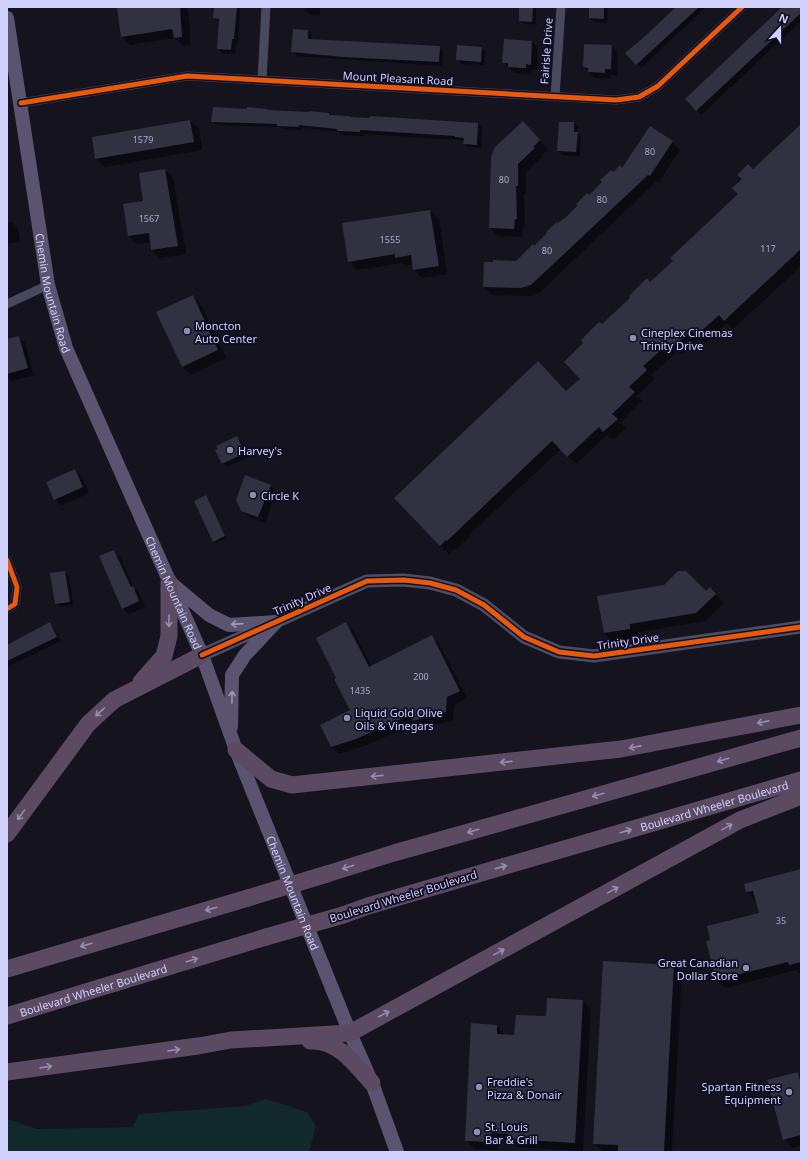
<svg xmlns="http://www.w3.org/2000/svg" width="808" height="1159" font-family="'Noto Sans',sans-serif">
	<style>
		.green { fill: #112928 }
		.shadow { fill: #0007 }
		.building { fill: #323141 }
		.lines { fill: none; stroke-linecap: round; stroke-linejoin: round }
		.street { stroke: #48495f; stroke-width: 9 }
		.secondary { stroke: #4b4d65; stroke-width: 13 }
		.primary { stroke: #5b5470; stroke-width: 14 }
		.highway { stroke: #5b4a62; stroke-width: 17 }
		.highway-bridge { stroke: #5b4a62; stroke-width: 17 }
		.cycleway-casing { stroke: #100e23; stroke-width: 8 }
		.cycleway { stroke: #e8590c; stroke-width: 5 }
		.oneway { stroke: #968eb0 }
		.oneway2 { stroke: #9c99be }
		.poi-dot { fill: #8f8eb0; stroke: #100e23; stroke-width: 1.5 }
		.labels { text-anchor: middle; dominant-baseline: central; stroke-width: 3.5; stroke-linejoin: round; paint-order: stroke }
		.number-label { font-size: 9px; fill: #a9a9cf }
		.street-label { font-size: 11px; fill: #d1d1fe; stroke: #100e23 }
		.poi-label { font-size: 11px; fill: #d1d1fe; stroke: #100e23; text-anchor: start }
	</style>
	<rect width="100%" height="100%" fill="#14131e"/>
	<!-- green -->
	<path class="green" d="M266,1099L307,1112L316,1126L309,1152H7V1120H10L37,1129L133,1127L139,1114L245,1106Z"/>
	<!-- shadow -->
	<path class="shadow" d="M118,7H187L190,27V45L183,46L175,38L130,45L122,36Z
		M223,7H240L238,43H236L235,54L222,53L218,49L220,22H218L214,18L223,9Z
		M300,7H320V16L310,15L306,11V8Z
		M520,7H536V25L524,24L520,20Z
		M590,7H608L607,23L594,22L590,18Z
		M678,7H706L641,68L637,64Z
		M784,7H801V21L701,115L686,99Z
		M308,31L312,35L311,40L439,47L443,51L442,66L297,56L293,52Z
		M532,42L538,48L537,70H532V74L515,73L503,62Z
		M612,46L618,53L617,75H611V78H595L584,67Z
		M481,48L485,52L484,65L461,64L457,59Z
		M248,110H267L268,111L329,114L330,116L350,117L351,118L371,119V117L478,124L482,128L481,148L468,147L464,143L465,141L459,140L364,134L363,136L342,135L340,132L302,128V130L282,129L280,127L216,125L212,121Z
		M190,121L199,129L202,150L105,167L96,159L93,138Z
		M574,123L578,127L577,133L581,137L580,156L562,155L558,151Z
		M801,125V266L733,329L727,323L705,344L700,338L682,355L678,351L651,375L655,379L637,396L642,401L620,423L626,428L613,440L607,435L576,464L561,449L469,535L470,536L457,549L455,548L449,554L440,546L566,393L581,379L602,326L674,261L740,194L753,170Z
		M531,131L548,149L541,156L542,157L526,172V194H524L525,227H523L522,237L498,236L490,228Z
		M672,142L680,150L658,183L656,182L539,293L530,296L492,295L484,287L534,248L612,173L622,169Z
		M165,170L173,178L186,254L160,258L152,250L151,242L137,244L129,236L145,201Z
		M430,211L439,219L447,274L422,278L414,270L413,264L405,266L402,263L357,270L349,261L343,224Z
		M12,222L18,228L20,242L7,244V223Z
		M193,296L201,305L226,358L191,375L182,366Z
		M19,337L25,343L34,375L11,381L7,377V340Z
		M237,437L241,441L248,457L227,467L222,463Z
		M75,470L81,476L89,493L61,506L55,499Z
		M270,485L276,492L265,523L248,517L245,513L263,520V518L244,511V513L242,510Z
		M206,497L226,538L216,543L214,541Z
		M114,551L120,557L134,588L139,593L145,607L129,614L122,608Z
		M65,572L69,576L73,605L60,607L56,603Z
		M710,589L724,603L705,621L638,632V637L613,642L604,633L599,597L706,593Z
		M346,623L353,631L372,667L431,636L439,644L467,698L454,705L453,720L421,728L416,723L364,746L339,754L332,747L351,711L337,679Z
		M50,624L54,628L61,641L7,667V646Z
		M801,870V972L798,973L796,970L725,988L717,980L712,940L760,913L757,900H755L747,892L745,884Z
		M674,966L682,975L672,1152H603L594,1143Z
		M583,1001L591,1010L583,1151L518,1147L513,1142L499,1141L498,1150L474,1149L466,1140L497,1026L505,1036H515L547,1017Z
		M797,1073L801,1076V1145L792,1148L784,1139Z"/>
	<!-- building -->
	<path class="building" d="M117,7H180L182,37L174,38L172,29L121,37Z
		M222,7H237L234,39H232L231,50L217,49L219,19L213,18L214,8H222Z
		M519,7H533L532,22L519,21Z
		M589,7H604V19L589,18Z
		M676,7H699L636,65L625,53L643,38Z
		M782,7H801V13L696,111L685,99Z
		M293,29L308,30V39L440,46L439,62L343,57L291,52Z
		M504,39L532,41L531,65L526,64V68H521L508,67V63H502Z
		M584,44L612,45L611,69H605V73L588,72V68L583,67Z
		M457,45L482,47L481,62L456,60Z
		M213,107L247,109V107L268,109L267,110L309,112V111L329,113V115L350,116V117L370,118V116L478,123L477,145L463,144L464,138L455,137V136L360,130V132L337,131V129L299,125V127L277,126V124L211,122Z
		M190,120L194,142L95,159L92,137Z
		M523,121L540,140L533,147L535,148L518,164V186H516L517,219H515L514,229L489,228L491,157L495,147Z
		M559,122H574V132H578L576,152L557,151Z
		M801,124V249L724,321L719,315L696,336L691,330L673,347L669,343L643,366L647,370L629,387L635,392L612,414L618,419L603,432L599,427L567,457L552,441L447,541L446,540L440,546L394,498L538,361L566,391L580,379L564,362L583,343L581,340L599,322L602,324L630,298L629,296L647,278L650,282L673,261L670,258L738,194L732,188L742,179L737,175L748,164L753,169Z
		M650,126L673,141L650,176L648,175L531,285L521,288L483,287L484,262H493V260L516,261L533,244L534,246L547,233L546,232L557,222L558,223L566,217L578,205L576,204L587,193L589,195L602,182L600,180L611,170L613,172L620,165L622,168Z
		M165,169L178,246L151,250L149,233L128,236L123,204L143,201L139,173Z
		M430,210L439,266L413,270L411,255L395,258V254L348,262L342,223Z
		M193,295L218,350L182,367L156,312Z
		M19,336L28,368L7,374V339Z
		M237,436L245,453L222,464L215,450L218,449L216,446Z
		M75,469L83,487L54,500L46,482Z
		M245,475L271,485L258,517L241,511L236,500Z
		M206,495L225,536L213,542L194,501Z
		M114,550L131,587L133,586L139,601L122,609L99,556Z
		M65,571L70,602L55,604L50,573Z
		M678,571H686L706,591L710,587L716,594L696,613L630,624V629L604,633L597,596L664,585Z
		M50,622L57,637L7,661V645Z
		M346,622L369,667L432,635L460,691L447,697L446,712L413,721L410,715L356,739L331,747L320,725L350,710L334,679L336,678L316,638Z
		M801,869V962L789,965L788,962L716,980L706,941L710,940L707,926L759,913L753,891L746,892L744,884Z
		M603,961L674,965L664,1152H618V1145L593,1144Z
		M547,998L583,1000L575,1143L509,1139V1134L491,1133L490,1142L465,1141L471,1023L497,1025V1034L514,1035L516,1015L546,1016Z
		M798,1072L801,1085V1135L783,1140L767,1080Z"/>
	<g class="lines">
		<!-- street -->
		<path class="street" d="M262,80L266,7
			M555,97L561,7
			M21,103L187,76L616,100L639,97L658,86L742,7
			M7,304L48,285
			M7,560L17,587L15,604L7,609"/>
		<!-- secondary -->
		<path class="secondary" d="M202,655L367,581L404,580L430,583L456,590L484,605L524,637L559,652L594,656L801,627"/>
		<!-- primary -->
		<g class="primary">
			<path id="s1" d="M7,18L48,285L66,348L202,655L236,750L350,1033L372,1083L397,1152"/>
			<path d="M172,584L209,615L229,625L276,622"/>
			<path d="M231,727L232,675L245,655L276,622"/>
		</g>
		<!-- highway -->
		<g class="highway">
			<path d="M141,682L164,656L169,636V582"/>
			<path d="M236,750L271,779L292,785L621,749L801,715"/>
			<path d="M7,834L88,724L114,700L202,655"/>
			<path d="M327,874L394,853L801,738"/>
			<path id="s2" d="M343,915L368,906L801,780"/>
			<path d="M7,969L248,898"/>
			<path id="s3" d="M7,1016L266,937"/>
			<path d="M310,1041C337,1039 356,1065 372,1083"/>
			<path d="M7,1072L198,1046L231,1040L350,1033L740,820L801,796"/>
		</g>
		<!-- highway-bridge -->
		<path class="highway-bridge" d="M248,898L327,874
			M266,937L343,915"/>
		<!-- cycleway casing -->
		<g class="cycleway-casing">
			<path id="cycleway" d="M21,103L187,76L616,100L639,97L658,86L742,7
				M7,560L17,587L15,604L7,609
				M202,655L367,581L404,580L430,583L456,590L484,605L524,637L559,652L594,656L801,627"/>
		</g>
		<!-- cycleway -->
		<use href="#cycleway" class="cycleway"/>
	</g>
	<!-- one-way arrows -->
	<defs><path id="oneway-shaft" d="M-6 0H5M1.5-3L5.5 0L1.5 3" fill="none" stroke-width="1.6" stroke-linecap="round" stroke-linejoin="round"/></defs>
	<g class="oneway">
		<use href="#oneway-shaft" transform="translate(169 621) rotate(91)"/>
		<use href="#oneway-shaft" transform="translate(100 712) rotate(137)"/>
		<use href="#oneway-shaft" transform="translate(763 722) rotate(169)"/>
		<use href="#oneway-shaft" transform="translate(635 747) rotate(169)"/>
		<use href="#oneway-shaft" transform="translate(723 760) rotate(164)"/>
		<use href="#oneway-shaft" transform="translate(506 762) rotate(174)"/>
		<use href="#oneway-shaft" transform="translate(377 776) rotate(174)"/>
		<use href="#oneway-shaft" transform="translate(598 795) rotate(164)"/>
		<use href="#oneway-shaft" transform="translate(21 815) rotate(126)"/>
		<use href="#oneway-shaft" transform="translate(727 827) rotate(-29)"/>
		<use href="#oneway-shaft" transform="translate(473 831) rotate(164)"/>
		<use href="#oneway-shaft" transform="translate(626 831) rotate(-16)"/>
		<use href="#oneway-shaft" transform="translate(348 867) rotate(162)"/>
		<use href="#oneway-shaft" transform="translate(501 867) rotate(-16)"/>
		<use href="#oneway-shaft" transform="translate(613 890) rotate(-29)"/>
		<use href="#oneway-shaft" transform="translate(211 909) rotate(164)"/>
		<use href="#oneway-shaft" transform="translate(86 945) rotate(164)"/>
		<use href="#oneway-shaft" transform="translate(499 952) rotate(-29)"/>
		<use href="#oneway-shaft" transform="translate(192 960) rotate(-17)"/>
		<use href="#oneway-shaft" transform="translate(384 1014) rotate(-28)"/>
		<use href="#oneway-shaft" transform="translate(174 1050) rotate(-8)"/>
		<use href="#oneway-shaft" transform="translate(46 1067) rotate(-8)"/>
	</g>
	<g class="oneway2">
		<use href="#oneway-shaft" transform="translate(237 624) rotate(176)"/>
		<use href="#oneway-shaft" transform="translate(232 697) rotate(-89)"/>
	</g>
	<!-- markers -->
	<g class="poi-dot">
		<circle cx="187" cy="331" r="4"/>
		<circle cx="633" cy="338" r="4"/>
		<circle cx="230" cy="450" r="4"/>
		<circle cx="253" cy="495" r="4"/>
		<circle cx="347" cy="718" r="4"/>
		<circle cx="746" cy="968" r="4"/>
		<circle cx="479" cy="1087" r="4"/>
		<circle cx="789" cy="1092" r="4"/>
		<circle cx="477" cy="1132" r="4"/>
	</g>
	<g class="labels">
		<!-- number labels -->
		<g class="number-label">
			<text x="143" y="139">1579</text>
			<text x="650" y="151">80</text>
			<text x="504" y="179">80</text>
			<text x="602" y="199">80</text>
			<text x="149" y="218">1567</text>
			<text x="390" y="239">1555</text>
			<text x="768" y="248">117</text>
			<text x="547" y="250">80</text>
			<text x="421" y="676">200</text>
			<text x="360" y="690">1435</text>
			<text x="781" y="920">35</text>
		</g>
		<!-- street labels -->
		<g class="street-label">
			<text transform="translate(546 51) rotate(-86)">Fairisle Drive</text>
			<text transform="translate(398 78) rotate(3)">Mount Pleasant Road</text>
			<text stroke="none"><textPath href="#s1" startOffset="279">Chemin Mountain Road</textPath></text>
			<text stroke="none"><textPath href="#s1" startOffset="603">Chemin Mountain Road</textPath></text>
			<text transform="translate(302 599) rotate(-24)">Trinity Drive</text>
			<text transform="translate(628 641) rotate(-8)">Trinity Drive</text>
			<text stroke="none"><textPath href="#s2" startOffset="387">Boulevard Wheeler Boulevard</textPath></text>
			<text stroke="none"><textPath href="#s1" startOffset="926">Chemin Mountain Road</textPath></text>
			<text transform="translate(403 896) rotate(-17)">Boulevard Wheeler Boulevard</text>
			<text stroke="none"><textPath href="#s3" startOffset="90">Boulevard Wheeler Boulevard</textPath></text>
		</g>
		<!-- poi labels -->
		<g class="poi-label">
			<text x="195" y="325">Moncton<tspan x="195" dy="13">Auto Center</tspan></text>
			<text x="641" y="332">Cineplex Cinemas<tspan x="641" dy="13">Trinity Drive</tspan></text>
			<text x="238" y="450">Harvey's</text>
			<text x="261" y="495">Circle K</text>
			<text x="355" y="712">Liquid Gold Olive<tspan x="355" dy="13">Oils &amp; Vinegars</tspan></text>
			<text x="738" y="962" text-anchor="end">Great Canadian<tspan x="738" dy="13">Dollar Store</tspan></text>
			<text x="487" y="1081">Freddie's<tspan x="487" dy="13">Pizza &amp; Donair</tspan></text>
			<text x="781" y="1086" text-anchor="end">Spartan Fitness<tspan x="781" dy="13">Equipment</tspan></text>
			<text x="485" y="1126">St. Louis<tspan x="485" dy="13">Bar &amp; Grill</tspan></text>
		</g>
	</g>
	<!-- border -->
	<rect width="808" height="1159" fill="none" stroke="#d1d1fe" stroke-width="16"/>
	<!-- north arrow -->
	<g transform="translate(780 28) rotate(21)" stroke="#100e23" stroke-width="3" paint-order="stroke">
	<path d="M0-3L7 15L0 10L-7 15Z" fill="#d1d1fe"/>
	<text y="-6" font-size="11" font-weight="bold" text-anchor="middle" fill="#d1d1fe">N</text>
	</g>
</svg>
